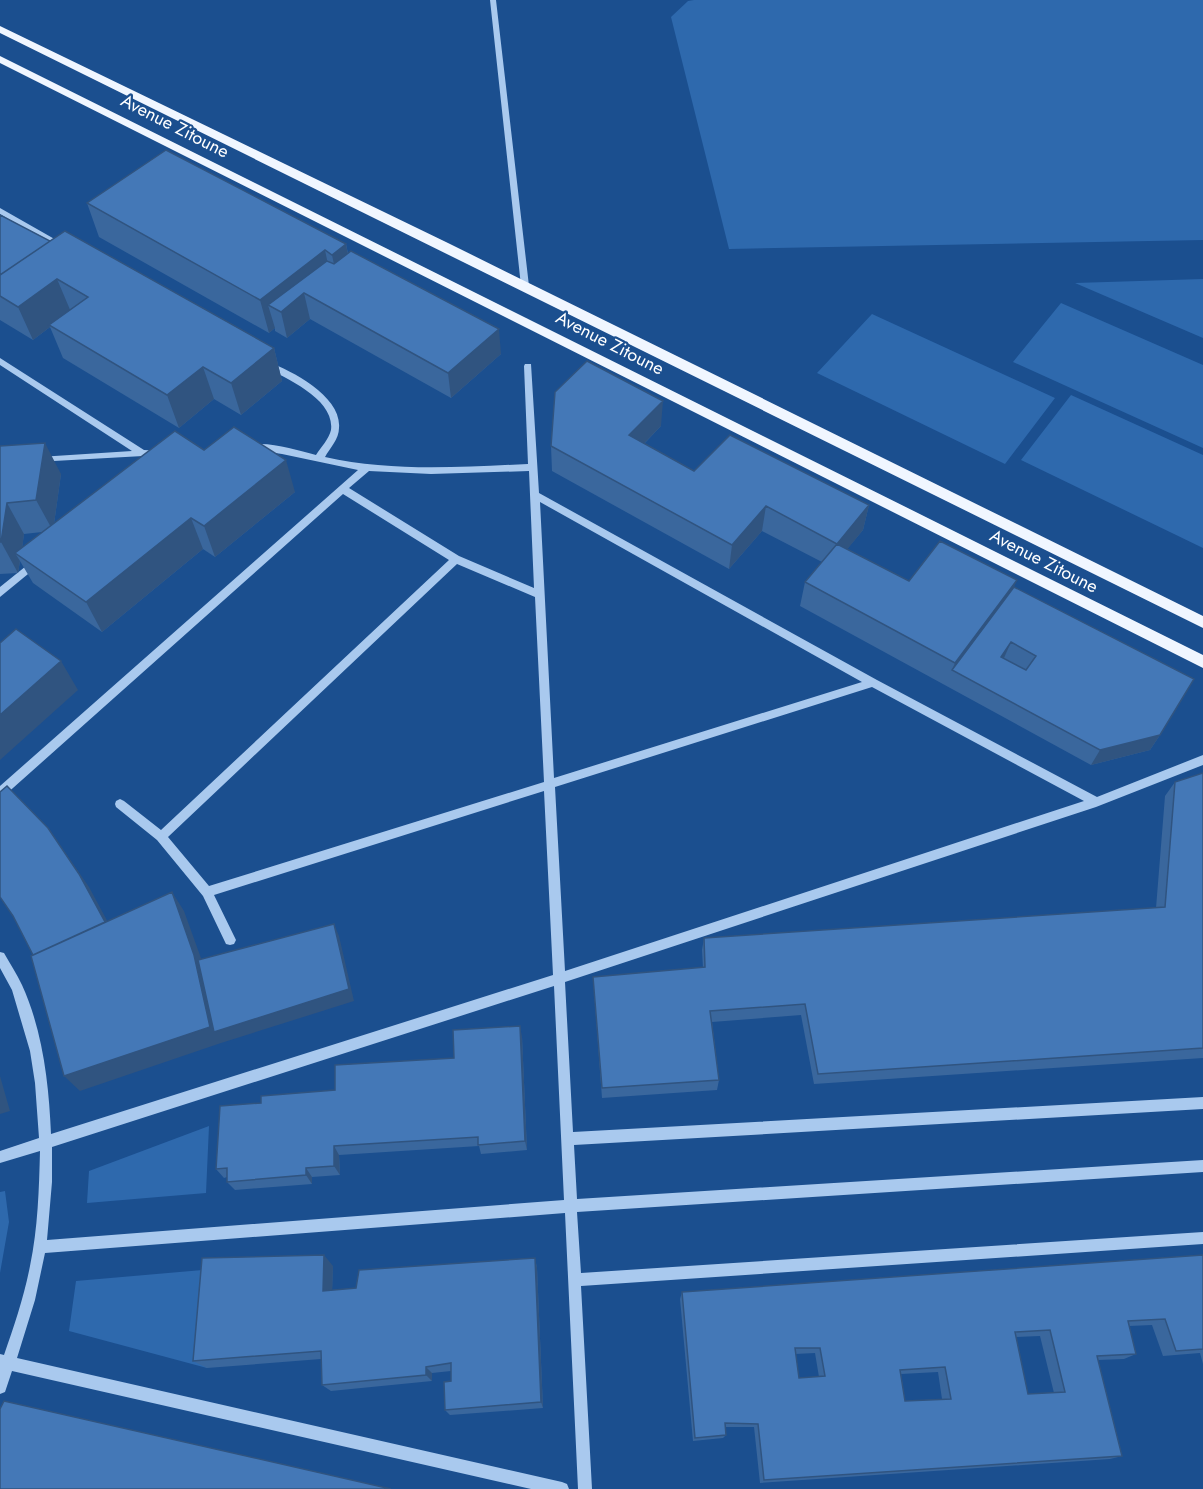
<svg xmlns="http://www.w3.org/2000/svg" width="1203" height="1489" font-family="Jost,sans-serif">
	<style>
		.green { fill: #2e69ad }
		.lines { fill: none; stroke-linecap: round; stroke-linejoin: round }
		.minor { fill: #a9c9ee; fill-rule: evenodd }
		.major { fill: #f0f6ff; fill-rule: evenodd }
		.wall { fill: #3a679d; fill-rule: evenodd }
		.shaded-wall { fill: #305480 }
		.building { fill: #4478b7; stroke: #305480; stroke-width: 1.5; fill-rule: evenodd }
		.labels { text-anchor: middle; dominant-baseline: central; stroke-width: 4.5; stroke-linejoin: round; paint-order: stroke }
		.street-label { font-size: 18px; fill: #fff; stroke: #1b4f8f }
	</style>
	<rect width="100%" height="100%" fill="#1b4f8f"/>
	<!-- green -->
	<path class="green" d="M694,0H1203V240L729,249L671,17L688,1Z
		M1203,279V338L1075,283Z
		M1061,303L1203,365V448L1013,362Z
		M872,314L1055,398L1005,464L817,373Z
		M1071,395L1203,455V548L1021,460Z
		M209,1126L206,1193L87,1203L89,1171Z
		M5,1191L9,1222L0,1273V1192Z
		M214,1269L207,1368L69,1331L76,1281Z"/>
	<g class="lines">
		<!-- minor -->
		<path class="minor" d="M490,0H496L529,286L525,289L521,286Z
			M0,208L65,245L66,247L65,249H59L0,214Z
			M0,358L144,450L161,451L163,453L161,455L36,462L34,460L39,457L132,451L0,365Z
			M268,362C293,371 342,397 339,428C339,439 330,448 325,457C391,472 460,467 528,464L524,366L525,364H531L539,493L877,680L1097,797L1203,755V765L1096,807L565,982L573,1132L1203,1097V1109L574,1145L577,1199L1203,1160V1172L577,1212L581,1273L1203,1232V1244L581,1286L592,1489H578L565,1213L45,1253L35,1300L17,1358L562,1482L567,1484L569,1489H531L12,1371L5,1392L0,1394V1354L4,1355C14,1326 24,1297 30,1266C38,1228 39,1189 40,1151L0,1163V1151L39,1138L35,1083L30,1051L12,990L0,968V952L4,953C10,964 17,974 22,985C43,1031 49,1085 51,1134L553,975L544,791L214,895L236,940L234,944L230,945L226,944L203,896L157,840L116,807L115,804L116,801L120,799L124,801L161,830L449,560L343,494L4,796L0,798V786L358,470L282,454L249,449L247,447L249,445C270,441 296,450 316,455C321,447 329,439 331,430C335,399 287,379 265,367V363ZM369,471L431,474L529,471L534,588L459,556L349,488ZM540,502L862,682L554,778ZM457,564L535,597L544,782L209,886L168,837ZM872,687L1084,801L565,971L555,787ZM554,986L564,1200L47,1240L52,1182V1147Z
			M36,558L41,562L39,565L0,597V587Z"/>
		<!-- major -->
		<path class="major" d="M0,26L448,243L1203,616V628L0,33Z
			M0,56L1203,655V668L0,63Z"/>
	</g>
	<!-- wall -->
	<path class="wall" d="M87,203L346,244L348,253L501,354L451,398L310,319L287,338L275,331V328L269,333L99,237Z
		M0,215L50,241L274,348L282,381L241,415L214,399L179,428L63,358L50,327L33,340L0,320Z
		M661,426L644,444L694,471L869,505L863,530L847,549L909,581L1014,587L1160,735L1150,750L1091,765L800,606L805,582L822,562L762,531L729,569L552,471L551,446Z
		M0,446L61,474L54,524L204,450L295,492L215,557L203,549L102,632L33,583L20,561L18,573L0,574ZM42,532L22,548L24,534Z
		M1203,773V1058L814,1084L801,1015L712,1022L719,1080L717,1090L602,1098L593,977L703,968L702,950L704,938L1156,908L1165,796L1175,782Z
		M522,1037L527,1150L481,1154L479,1146L339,1155L340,1175L312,1177V1184L235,1190L227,1182V1177L224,1178L216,1169L261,1103L335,1090L454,1058Z
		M1203,1255V1364L1200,1353L1163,1356L1152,1325L1129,1326L1136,1354L1124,1359L1098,1360L1122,1456L1110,1459L760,1483L754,1427H726V1435L723,1438L693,1441L680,1299L682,1292ZM1040,1336L1054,1393L1028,1394L1016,1337ZM815,1353L819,1377L799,1378L795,1354ZM938,1372L942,1399L905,1401L901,1374Z
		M535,1258L537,1268L543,1408L450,1415L445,1410L451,1381V1371L432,1373V1381L331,1391L322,1385L321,1359L207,1368L193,1361L333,1266L332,1290L356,1288Z"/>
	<!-- shaded-wall -->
	<path class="shaded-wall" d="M346,244L352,277L339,288L332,255Z
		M325,250L332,284L304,293L310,319L287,338L281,312L268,305L275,328L269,333L260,300Z
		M57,279L71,312L49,325L50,327L33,340L18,307Z
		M499,329L501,354L451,398L448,373Z
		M274,348L282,381L241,415L231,383Z
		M203,367L214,399L179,428L167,395Z
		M663,401L661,426L628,460L629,435Z
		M45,443L61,474L53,531L36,500Z
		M286,460L295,492L215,557L204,526Z
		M7,503L24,534L21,557L15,553L20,561L18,573L1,542Z
		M869,505L863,530L832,568L837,544Z
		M766,506L762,531L729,569L732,545Z
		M191,518L203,549L102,632L86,602Z
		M1017,580L1007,604L952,670L955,663Z
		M1011,642L1004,658L1001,657Z
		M61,661L78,690L0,760V715Z
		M1160,735L1150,750L1091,765L1100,750Z
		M48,828L89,887L118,941L47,973Z
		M172,892L184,911L206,972L334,924L339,936L354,1001L221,1043L80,1091L64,1076Z
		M520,1026L522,1037L527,1150L525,1141Z
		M0,1076L10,1111L0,1114Z
		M334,1146L339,1155L340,1175L334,1166Z
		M306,1168L312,1177V1184L306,1175Z
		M324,1255L333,1266L332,1300L323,1291Z
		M535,1258L537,1268L543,1408L541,1402Z
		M426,1367L432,1373V1381L426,1375Z"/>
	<!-- building -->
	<path class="building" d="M166,150L346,244L332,255L325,250L260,300L87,203Z
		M0,215L50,241L0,275Z
		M65,231L274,348L231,383L203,367L167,395L49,325L88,297L57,279L18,307L0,296V275Z
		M351,251L499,329L448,373L304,293L281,312L268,305L327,261L334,264Z
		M587,361L663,401L629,435L694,471L730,435L869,505L837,544L766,506L732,545L551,446L555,392Z
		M234,427L286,460L204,526L191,518L86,602L15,553L175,431L204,450Z
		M45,443L36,500L7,503L1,542H0V446Z
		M940,541L1017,580L955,663L805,582L837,544L909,581Z
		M1014,587L1194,679L1160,735L1100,750L952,670ZM1011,642L1036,656L1026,670L1001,657Z
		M16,629L61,661L0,715V643Z
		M1203,773V1048L818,1074L805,1004L710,1011L719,1080L602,1088L593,977L705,967L704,938L1165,907L1175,782Z
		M7,786L48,828L79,874L105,922L33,955L13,916L0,897V792Z
		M172,892L194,955L210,1027L64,1076L31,956Z
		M334,924L349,989L214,1032L198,960Z
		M520,1026L525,1141L478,1145V1137L334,1146V1166L306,1168V1175L227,1182V1168L216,1169L220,1106L261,1103V1096L335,1090V1065L454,1058L453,1030Z
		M324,1255L323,1291L356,1288L359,1270L535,1258L541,1402L445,1410L444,1382L451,1381V1363L426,1367V1375L322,1385L321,1351L193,1361L202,1258Z
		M1203,1255V1349L1176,1351L1165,1319L1128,1321L1136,1354L1097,1356L1122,1456L764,1480L758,1424L725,1423L726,1435L695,1438L682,1292ZM1050,1330L1065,1392L1028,1394L1015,1332ZM795,1348H820L825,1376L799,1378ZM945,1367L951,1399L905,1401L900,1370Z
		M4,1401L391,1489H0V1409Z"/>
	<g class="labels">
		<!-- street labels -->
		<g class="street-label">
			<text transform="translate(175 126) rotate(27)">Avenue Zitoune</text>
			<text transform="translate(610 343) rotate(27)">Avenue Zitoune</text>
			<text transform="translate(1044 561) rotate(27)">Avenue Zitoune</text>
		</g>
	</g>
</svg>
